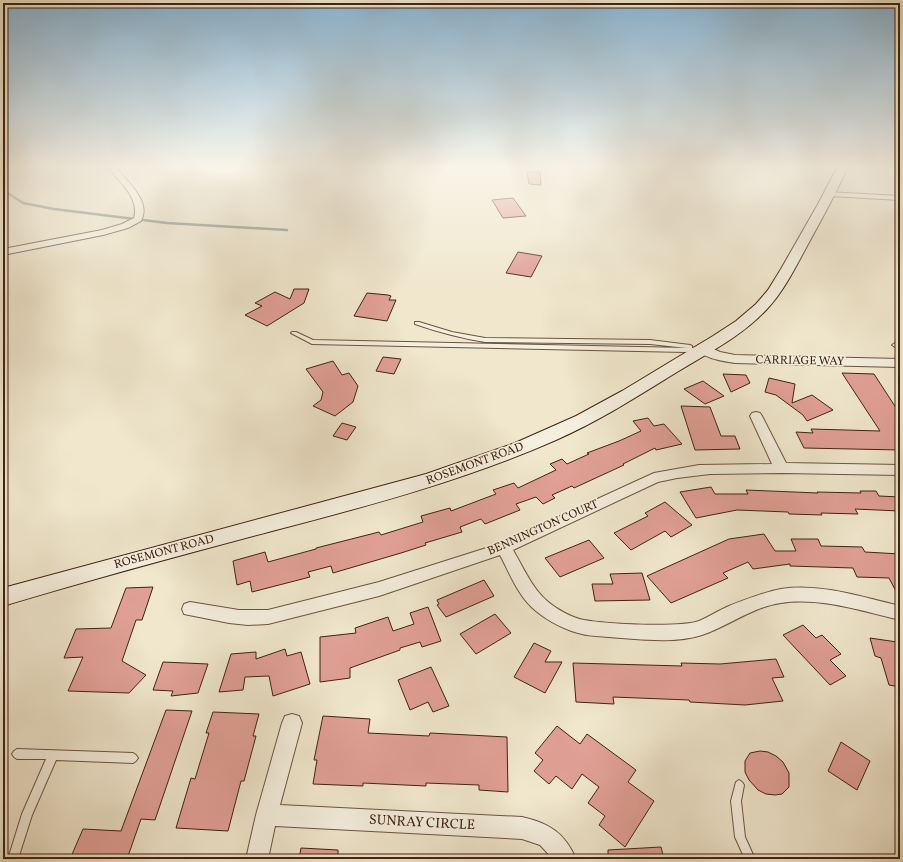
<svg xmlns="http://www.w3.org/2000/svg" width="903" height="862" font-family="Vollkorn,serif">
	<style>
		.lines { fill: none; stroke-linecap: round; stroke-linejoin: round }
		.stream { stroke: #78807b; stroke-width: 2.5 }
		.building { fill: #e1a096; stroke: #402312 }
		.service-casing { stroke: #6c5441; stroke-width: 2 }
		.minor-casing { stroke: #6c5441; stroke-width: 2 }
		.tertiary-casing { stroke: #6c5441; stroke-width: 2 }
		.secondary-casing { stroke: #402312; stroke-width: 2 }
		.service { fill: #f5efde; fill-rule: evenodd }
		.minor { fill: #f5efde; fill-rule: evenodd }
		.tertiary { fill: #f5efde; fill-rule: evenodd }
		.secondary { fill: #f5efde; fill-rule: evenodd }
		.labels { text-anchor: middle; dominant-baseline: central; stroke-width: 3.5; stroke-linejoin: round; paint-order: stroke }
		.street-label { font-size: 12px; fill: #402312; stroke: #f5efde }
		.near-street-label { font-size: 14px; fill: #402312; stroke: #f5efde }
	</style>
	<rect width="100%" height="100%" fill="#f0e7cd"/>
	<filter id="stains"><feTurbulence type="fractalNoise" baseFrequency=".005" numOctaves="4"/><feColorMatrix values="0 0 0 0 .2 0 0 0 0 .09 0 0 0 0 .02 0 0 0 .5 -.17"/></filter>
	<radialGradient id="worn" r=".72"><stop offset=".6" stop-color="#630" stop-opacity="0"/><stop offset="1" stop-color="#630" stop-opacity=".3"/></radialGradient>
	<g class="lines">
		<!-- stream -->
		<path class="stream" d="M3,190L23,203L54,209L167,223L287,230"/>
	</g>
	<!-- building -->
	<path class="building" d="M527,172H540L541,185L529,184Z
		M513,198L526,216L503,218L492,200Z
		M518,252L542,256L531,277L506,273Z
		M294,289H309L304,303L267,326L245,315L262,306L255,303L275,292L290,299Z
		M367,293L388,295L391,296L389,300H396L387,321L354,316Z
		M383,357L401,359L394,374L376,371Z
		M333,361L342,375L349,373L358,386L353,402L335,416L313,406L321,400L323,392L306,369Z
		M842,373L874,374L900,414V450L804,448L796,432L813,433L811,429L880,431Z
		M723,374L746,375L750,383L731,392Z
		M769,378L795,384L792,403L812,395L833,410L807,421L803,415L776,395L765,392Z
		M703,381L724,396L705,404L684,389Z
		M681,406L710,407L721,436H735L740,449L695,450Z
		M648,418L654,426L664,424L682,444L656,450L655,448L623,464L624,465L574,488L572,486L552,495L555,498L543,504L536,497L516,504L520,510L485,524L481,519L460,527L462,532L425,543L426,545L401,553L333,573L331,566L308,572L310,577L252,592L250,581L237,585L233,561L265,552L268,562L316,549V548L379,532L381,535L423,522L421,516L450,508L451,511L496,494L493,490L514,483L518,488L556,470L550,464L562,459L567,464L589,454L587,453L619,441L641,431L633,421Z
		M342,423L356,427L347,440L333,436Z
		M711,487L715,494H748L746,490L818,493L817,492L861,493L860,491H876L879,496L900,497V511L855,509L858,514L821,513L822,515L789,514L788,512L737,510L696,518L680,492Z
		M665,502L692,525L671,537L665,531L631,550L614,533L648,516L645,513Z
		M764,534L775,551H796L791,539H818L821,546L862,547L865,552L900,554V599L889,578L857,577L853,568L790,566V564L753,569L748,562L723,573L728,578L671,603L647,576L729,539Z
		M589,540L604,558L560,577L545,558Z
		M642,573L650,600L595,601L592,584H613L610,574Z
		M484,580L494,596L446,617L437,605L439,604L437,600Z
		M153,587L142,620H136L122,661L146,675L129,693L68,691L83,657L64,658L76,629L111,628L126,588Z
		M428,607L441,641L422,647L420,642L400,648V650L350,668V678L320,682V637L356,633L355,628L388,617L393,631L414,624L410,613Z
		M495,614L511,633L476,654L460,634Z
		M803,625L816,638L822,635L841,654L830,660L846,676L830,685L783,635Z
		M870,638L897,642L900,651V687L889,685L881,658L875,656Z
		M534,643L551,651L545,662H562L545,693L514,677Z
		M285,649L287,656L301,652L310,684L273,696L269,676L245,677L243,690L219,692L231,654L256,652V659Z
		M776,659L784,677L772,678L783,701L745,705L690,702L689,700L613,697L614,704L576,702L573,663L682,666L681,663L720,664Z
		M163,662L208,664L198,693L171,696L173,691L153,690Z
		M431,667L449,706L433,712L428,702L410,710L398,680Z
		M166,710L192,711L155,820L141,819L127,859H70L83,829L121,831Z
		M213,712L259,714L253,736H256L244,781H241L228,831L176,828L191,778L195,779L209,733H206Z
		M323,716L370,719L368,733L429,736L430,733L507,737L508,792L479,790V785L426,783V786L363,783V786L313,784L317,760H314Z
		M557,726L580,744L587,734L636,770L628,782L654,801L625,847L599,825L605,816L588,803L599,787L582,774L572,789L556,776L549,784L534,771L543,760L535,753Z
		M841,742L870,761L857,790L828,771Z
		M760,751L768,752L776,756L783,762L789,773V787L782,794L775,795L766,794L758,790L749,780L745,772V761L750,753Z
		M661,847L664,859H608V850Z
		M301,848L338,850V859H299Z"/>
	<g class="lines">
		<!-- service casing -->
		<g class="service-casing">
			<path id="service" d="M415,322H419L452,332L485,338L650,340L690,345L692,346V348L697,347L700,349L697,351L685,352L312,344L291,333L292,332H296L313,340L687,348L650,344L485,342C461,338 438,332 415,324Z
				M900,343V347H895L892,345L895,343Z
				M17,749L133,753L136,755L138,758L136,761L133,763L56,760L32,815L18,859H8L22,814L46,759H17L14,757L12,754L14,751Z
				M739,780L742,782L744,785L741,801L745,837L755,859H745L735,837L731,801L736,782Z"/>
		</g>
		<!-- minor casing -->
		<g class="minor-casing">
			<path id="minor" d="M107,166H114C126,180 152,201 141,221L128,228L103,235L3,255V249L102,230L122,224L134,218C140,197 118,181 107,166Z
				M827,192L900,196V200L830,196H827Z
				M756,412L760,413L762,416L786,463L900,465V475L783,473L710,474L677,478L658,482L513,550C523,567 532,588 547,601C556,609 572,618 584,620C607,624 679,628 699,621C709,617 719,610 729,606C741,601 768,591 781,589C820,583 862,597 900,606V620C862,611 820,597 781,603C752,607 729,626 702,635C675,644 637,639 609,637C600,636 590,636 582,634C567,631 548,621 536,611C519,598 510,574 500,555L379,596L268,624L248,625L229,623L184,614L182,609L184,604L190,602L239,610H268L379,582L499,544L654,473L699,465L772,464L750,416L752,413Z
				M292,714L299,716L302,723L280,805L522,817C549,823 565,833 576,859H553L540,845L522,839L275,826L268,859H246L256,815L282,723L285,716Z"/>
		</g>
		<!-- tertiary casing -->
		<g class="tertiary-casing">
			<path id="tertiary" d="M703,344L720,352L735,355L900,359V367L735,363C723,361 704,359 696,348L698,345Z"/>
		</g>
		<!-- secondary casing -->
		<g class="secondary-casing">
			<path id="secondary" d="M838,166H848C836,194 821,220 807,246C795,268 784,291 767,309C742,336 708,353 677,372C638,396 599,421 556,440C465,480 368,506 272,531C182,555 92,579 3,606V588L426,474L515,443L576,416L622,391L713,336L736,321L756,304L768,290L781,269L817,206Z"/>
		</g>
		<!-- service -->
		<use href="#service" class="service"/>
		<!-- minor -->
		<use href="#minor" class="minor"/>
		<!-- tertiary -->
		<use href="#tertiary" class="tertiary"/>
		<!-- secondary -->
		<use href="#secondary" class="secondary"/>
	</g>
	<!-- sky -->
	<linearGradient id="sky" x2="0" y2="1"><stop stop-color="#8ab8d8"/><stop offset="0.58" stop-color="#f8f4e8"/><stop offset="1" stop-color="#f8f4e8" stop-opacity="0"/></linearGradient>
	<rect width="903" height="287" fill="url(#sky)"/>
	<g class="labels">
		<!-- street labels -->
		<g class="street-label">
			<text transform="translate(800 361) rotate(1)">CARRIAGE WAY</text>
			<text transform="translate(475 464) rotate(-20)">ROSEMONT ROAD</text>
			<text transform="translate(543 528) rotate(-24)">BENNINGTON COURT</text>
			<text transform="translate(164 552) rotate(-15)">ROSEMONT ROAD</text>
		</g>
		<!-- near-street labels -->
		<g class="near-street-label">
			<text transform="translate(422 823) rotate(3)">SUNRAY CIRCLE</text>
		</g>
	</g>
	<!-- margin -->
	<rect width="903" height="862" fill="none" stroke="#f0e7cd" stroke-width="16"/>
	<rect x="4" y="4" width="895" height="854" fill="none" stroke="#402312" stroke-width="2"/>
	<rect x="8" y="8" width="887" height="846" fill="none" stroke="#402312"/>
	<rect width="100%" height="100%" filter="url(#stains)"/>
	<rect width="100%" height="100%" fill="url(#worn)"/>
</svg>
